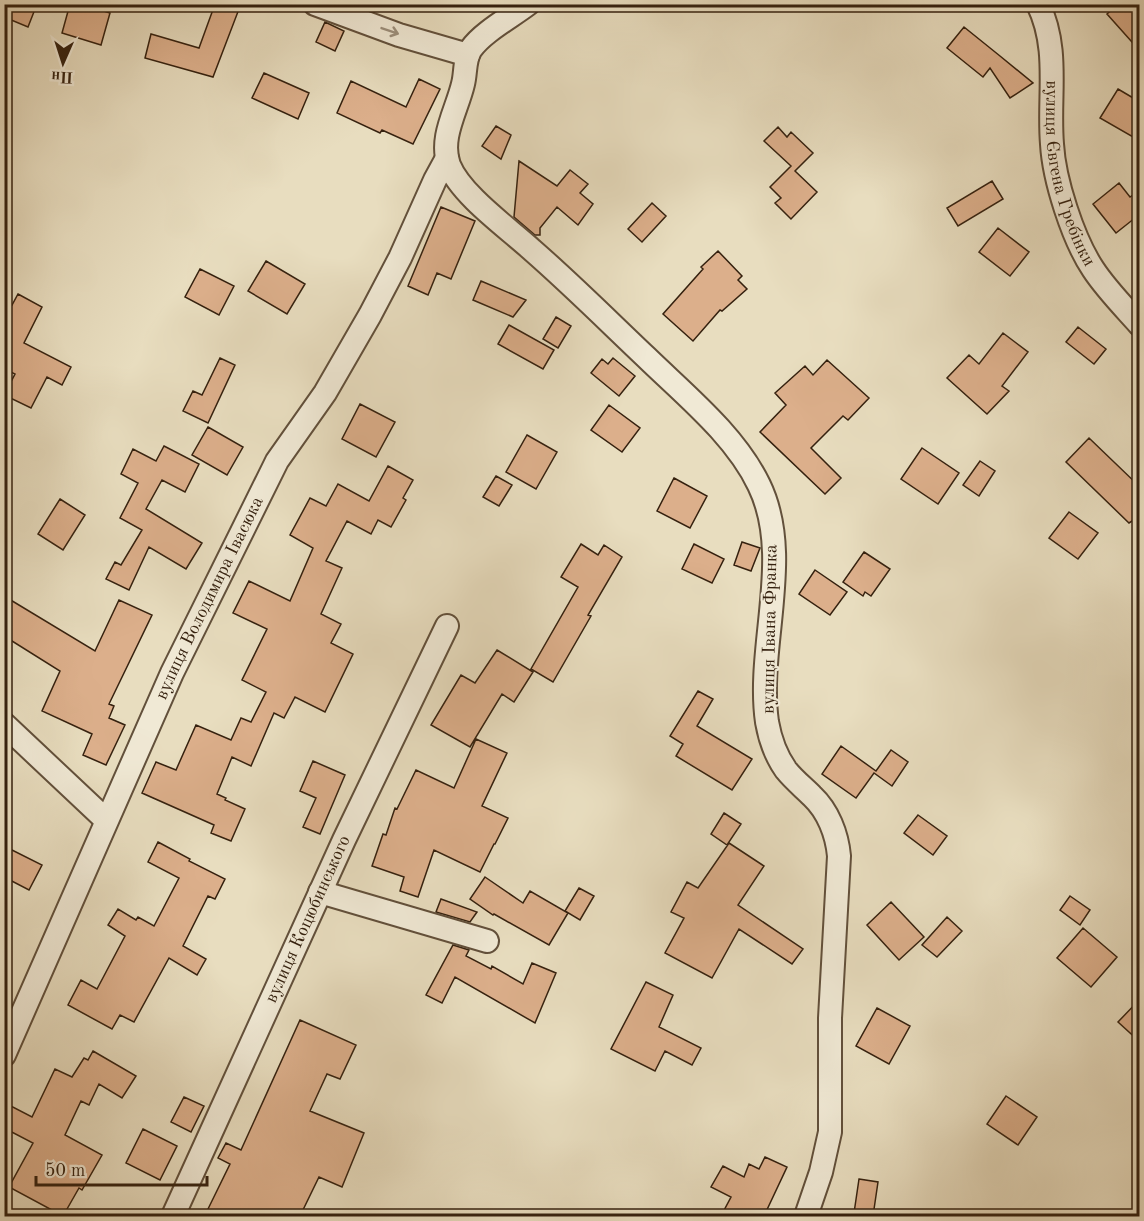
<svg xmlns="http://www.w3.org/2000/svg" width="1144" height="1221" font-family="'Old Standard TT',serif">
	<style>
		.building { fill: #dcaf8b; stroke: #35210f; stroke-width: 1.5 }
		.lines { fill: none; stroke-linecap: round; stroke-linejoin: round }
		.minor-casing { stroke: #62503b; stroke-width: 26 }
		.minor { stroke: #f0e9d5; stroke-width: 22 }
		.oneway { stroke: #9c8f7c }
		.labels { text-anchor: middle; dominant-baseline: central; stroke-width: 4.5; stroke-linejoin: round; paint-order: stroke }
		.street-label { font-size: 18px; fill: #35210f; stroke: #f0e9d5 }
	</style>
	<rect width="100%" height="100%" fill="#e8ddbf"/>
	<filter id="stains"><feTurbulence type="fractalNoise" baseFrequency=".00333" numOctaves="4"/><feColorMatrix values="0 0 0 0 .2 0 0 0 0 .09 0 0 0 0 .02 0 0 0 .5 -.17"/></filter>
	<radialGradient id="worn" r=".72"><stop offset=".6" stop-color="#630" stop-opacity="0"/><stop offset="1" stop-color="#630" stop-opacity=".3"/></radialGradient>
	<!-- building -->
	<path class="building" d="M4,4H37L28,27L4,17Z
		M70,4H82L110,13L101,45L62,33Z
		M215,4H227L239,9L213,77L145,58L151,34L199,48Z
		M1118,4H1126L1140,20V51L1107,14Z
		M325,22L344,31L335,51L316,42Z
		M964,27L1000,56L1033,83L1010,98L990,68L983,77L947,48Z
		M264,73L309,93L298,119L252,98Z
		M419,79L440,89L413,144L382,130L380,133L337,113L351,81L406,107Z
		M1118,89L1140,102V141L1100,118Z
		M496,126L511,135L501,159L482,146Z
		M778,127L787,137L791,132L813,153L795,171L817,192L791,219L775,203L781,198L770,187L791,166L764,141Z
		M519,161L557,186L570,170L588,184L580,193L593,204L578,225L557,207L540,228V235H535L514,217Z
		M992,181L1003,199L958,226L947,208Z
		M1119,183L1130,197L1140,190V214L1116,233L1093,204Z
		M652,203L666,216L642,242L628,229Z
		M441,207L475,221L451,279L437,273L428,295L408,286Z
		M998,228L1029,252L1010,276L979,252Z
		M718,251L742,276L738,280L747,289L722,311L720,310L693,341L663,314L703,269L701,267Z
		M266,261L305,284L287,314L248,291Z
		M200,269L234,286L219,315L185,297Z
		M481,281L526,300L513,317L473,300Z
		M18,294L42,307L24,343L71,367L62,385L47,377L31,408L4,395L15,374L9,371L4,380V302L12,305Z
		M556,317L571,326L558,348L543,339Z
		M509,325L554,350L543,369L498,344Z
		M1078,327L1106,349L1094,364L1066,342Z
		M1003,333L1028,352L1002,386L1009,391L987,414L947,378L969,355L979,364Z
		M220,358L235,365L208,423L183,411L193,391L202,395Z
		M613,358L635,376L619,396L591,373L602,359L608,364Z
		M827,360L869,398L848,420L843,416L811,448L841,478L825,494L760,432L786,405L775,393L805,366L813,375Z
		M360,404L395,422L376,457L342,439Z
		M609,405L640,428L622,452L591,430Z
		M208,427L243,447L227,475L192,455Z
		M527,435L557,452L536,489L506,472Z
		M1089,438L1140,487V516L1129,523L1066,462Z
		M164,446L199,464L185,492L162,480L146,509L202,543L186,569L149,547L129,590L106,579L115,562L121,565L142,530L120,518L138,483L121,474L133,449L156,461Z
		M922,448L959,473L938,504L901,479Z
		M980,461L995,471L979,496L963,485Z
		M388,466L413,480L403,498L406,500L391,527L378,520L371,534L347,521L326,561L342,568L321,614L341,624L331,643L353,654L325,712L295,697L284,718L274,713L251,766L232,757L217,794L226,798L225,800L245,809L231,841L211,833L214,825L142,793L156,762L176,770L196,725L231,740L241,718L251,722L266,692L242,680L267,629L233,613L249,581L290,601L313,548L290,535L310,498L326,506L338,484L369,501Z
		M496,476L512,485L499,506L483,497Z
		M674,478L707,496L690,528L657,511Z
		M60,499L85,515L63,550L38,534Z
		M1069,512L1098,533L1078,559L1049,538Z
		M742,542L760,548L751,571L734,565Z
		M581,544L598,555L604,545L622,557L588,615L591,616L553,682L531,669L578,587L561,577Z
		M694,544L724,559L712,583L682,569Z
		M864,552L890,569L871,596L865,592L863,596L843,582Z
		M815,570L847,592L830,615L799,594Z
		M4,596L95,651L119,600L152,615L109,704L114,706L109,718L125,725L106,765L83,755L92,734L42,711L60,671L4,636Z
		M497,650L533,672L514,702L502,694L470,747L431,725L461,675L475,683Z
		M698,691L713,699L697,726L752,759L732,790L676,756L683,744L670,736Z
		M476,739L507,753L482,806L508,818L495,844H494L480,872L434,850L418,897L400,891L404,877L372,866L383,834L386,835L395,808L397,809L416,770L454,788Z
		M841,746L876,771L891,750L908,762L892,786L874,773L856,798L822,774Z
		M313,761L345,775L320,834L303,827L316,798L300,791Z
		M724,813L741,824L727,845L711,834Z
		M918,815L947,836L933,855L904,833Z
		M158,842L190,859L189,861L225,879L215,899L208,896L183,946L206,959L197,975L169,958L134,1022L120,1015L112,1029L68,1005L81,980L97,989L125,936L108,925L118,909L136,920L138,917L154,926L179,878L148,862Z
		M729,843L764,866L738,905L803,949L792,964L739,929L712,978L665,953L684,918L671,912L687,882L698,888Z
		M4,846L42,865L29,890L4,877Z
		M485,877L523,903L530,891L568,913L549,945L494,914L493,915L470,899Z
		M579,888L594,896L580,920L565,911Z
		M1070,896L1090,910L1080,925L1060,910Z
		M441,899L477,912L470,922L436,912Z
		M891,902L924,937L899,960L867,925Z
		M947,917L962,931L937,957L922,945Z
		M1083,928L1117,957L1091,987L1057,958Z
		M453,945L469,950L466,956L491,969L492,966L523,984L532,963L556,973L535,1023L455,977L442,1003L426,995Z
		M646,982L673,995L659,1027L701,1048L692,1065L665,1051L655,1071L611,1049Z
		M1140,999V1042L1118,1022Z
		M877,1008L910,1026L889,1064L856,1046Z
		M300,1020L356,1045L340,1079L327,1074L310,1111L364,1133L342,1187L319,1177L300,1216H219L207,1211L230,1164L218,1158L226,1143L241,1150Z
		M93,1051L136,1076L122,1098L99,1084L89,1105L81,1101L65,1135L102,1155L82,1190L79,1188L63,1216L9,1187L33,1143L4,1128V1116L9,1105L32,1117L55,1069L72,1077L84,1058L88,1060Z
		M1006,1096L1037,1117L1018,1145L987,1124Z
		M184,1097L204,1106L191,1132L171,1122Z
		M143,1129L177,1146L160,1180L126,1163Z
		M765,1157L787,1167L764,1216H721L731,1197L711,1187L723,1166L744,1177L749,1164L759,1169Z
		M859,1179L878,1182L873,1216L854,1213Z"/>
	<g class="lines">
		<!-- minor casing -->
		<g class="minor-casing">
			<g id="minor">
				<path d="M315,4L399,35L468,55"/>
				<path d="M528,4C511,17 483,32 471,49C464,59 466,73 463,84C457,110 439,138 449,165C461,195 508,228 532,250C571,284 608,321 646,357C685,395 735,435 759,485C794,557 756,646 767,722C770,739 776,756 786,770C794,780 803,787 812,796C828,811 837,834 839,856L830,1018V1132L821,1172L806,1216"/>
				<path id="s1" d="M1038,4C1060,49 1048,96 1052,144C1054,180 1073,239 1093,269C1106,289 1124,307 1140,325"/>
				<path d="M4,724L106,820"/>
				<path d="M320,892L487,941"/>
				<path id="s2" d="M4,1055L172,673L277,461L325,393L370,315L400,258L435,180L447,158"/>
				<path id="s3" d="M173,1216L344,840L447,626"/>
			</g>
		</g>
		<!-- minor -->
		<use href="#minor" class="minor"/>
	</g>
	<!-- one-way arrows -->
	<defs><path id="oneway-shaft" d="M-6 0H5M1.5-3L5.5 0L1.5 3" fill="none" stroke-width="1.6" stroke-linecap="round" stroke-linejoin="round" transform="scale(1.5)"/></defs>
	<use class="oneway" href="#oneway-shaft" transform="translate(390 31) rotate(19)"/>
	<g class="labels">
		<!-- street labels -->
		<g class="street-label">
			<text stroke="none"><textPath href="#s1" startOffset="174">вулиця Євгена Гребінки</textPath></text>
			<text stroke="none"><textPath href="#s2" startOffset="501">вулиця Володимира Івасюка</textPath></text>
			<text transform="translate(770 629) rotate(-89)">вулиця Івана Франка</text>
			<text stroke="none"><textPath href="#s3" startOffset="326">вулиця Коцюбинського</textPath></text>
		</g>
	</g>
	<!-- margin -->
	<rect width="1144" height="1221" fill="none" stroke="#e8ddbf" stroke-width="24"/>
	<rect x="6" y="6" width="1132" height="1209" fill="none" stroke="#35210f" stroke-width="3"/>
	<rect x="12" y="12" width="1120" height="1197" fill="none" stroke="#35210f" stroke-width="1.5"/>
	<!-- north arrow -->
	<g transform="translate(63 63) rotate(183)" stroke="#f0e9d5" stroke-width="4.5" paint-order="stroke">
	<path d="M0-4.5L10 22L0 15L-10 22Z" fill="#35210f"/>
	<text y="-9" font-size="16" font-weight="bold" text-anchor="middle" fill="#35210f">Пн</text>
	</g>
	<!-- scale -->
	<path d="M36 1176v9h171v-9" fill="none" stroke="#35210f" stroke-width="3"/>
	<text x="45" y="1176" font-size="18" fill="#35210f" stroke="#f0e9d5" stroke-width="4.5" paint-order="stroke">50 m</text>
	<rect width="100%" height="100%" filter="url(#stains)"/>
	<rect width="100%" height="100%" fill="url(#worn)"/>
</svg>
